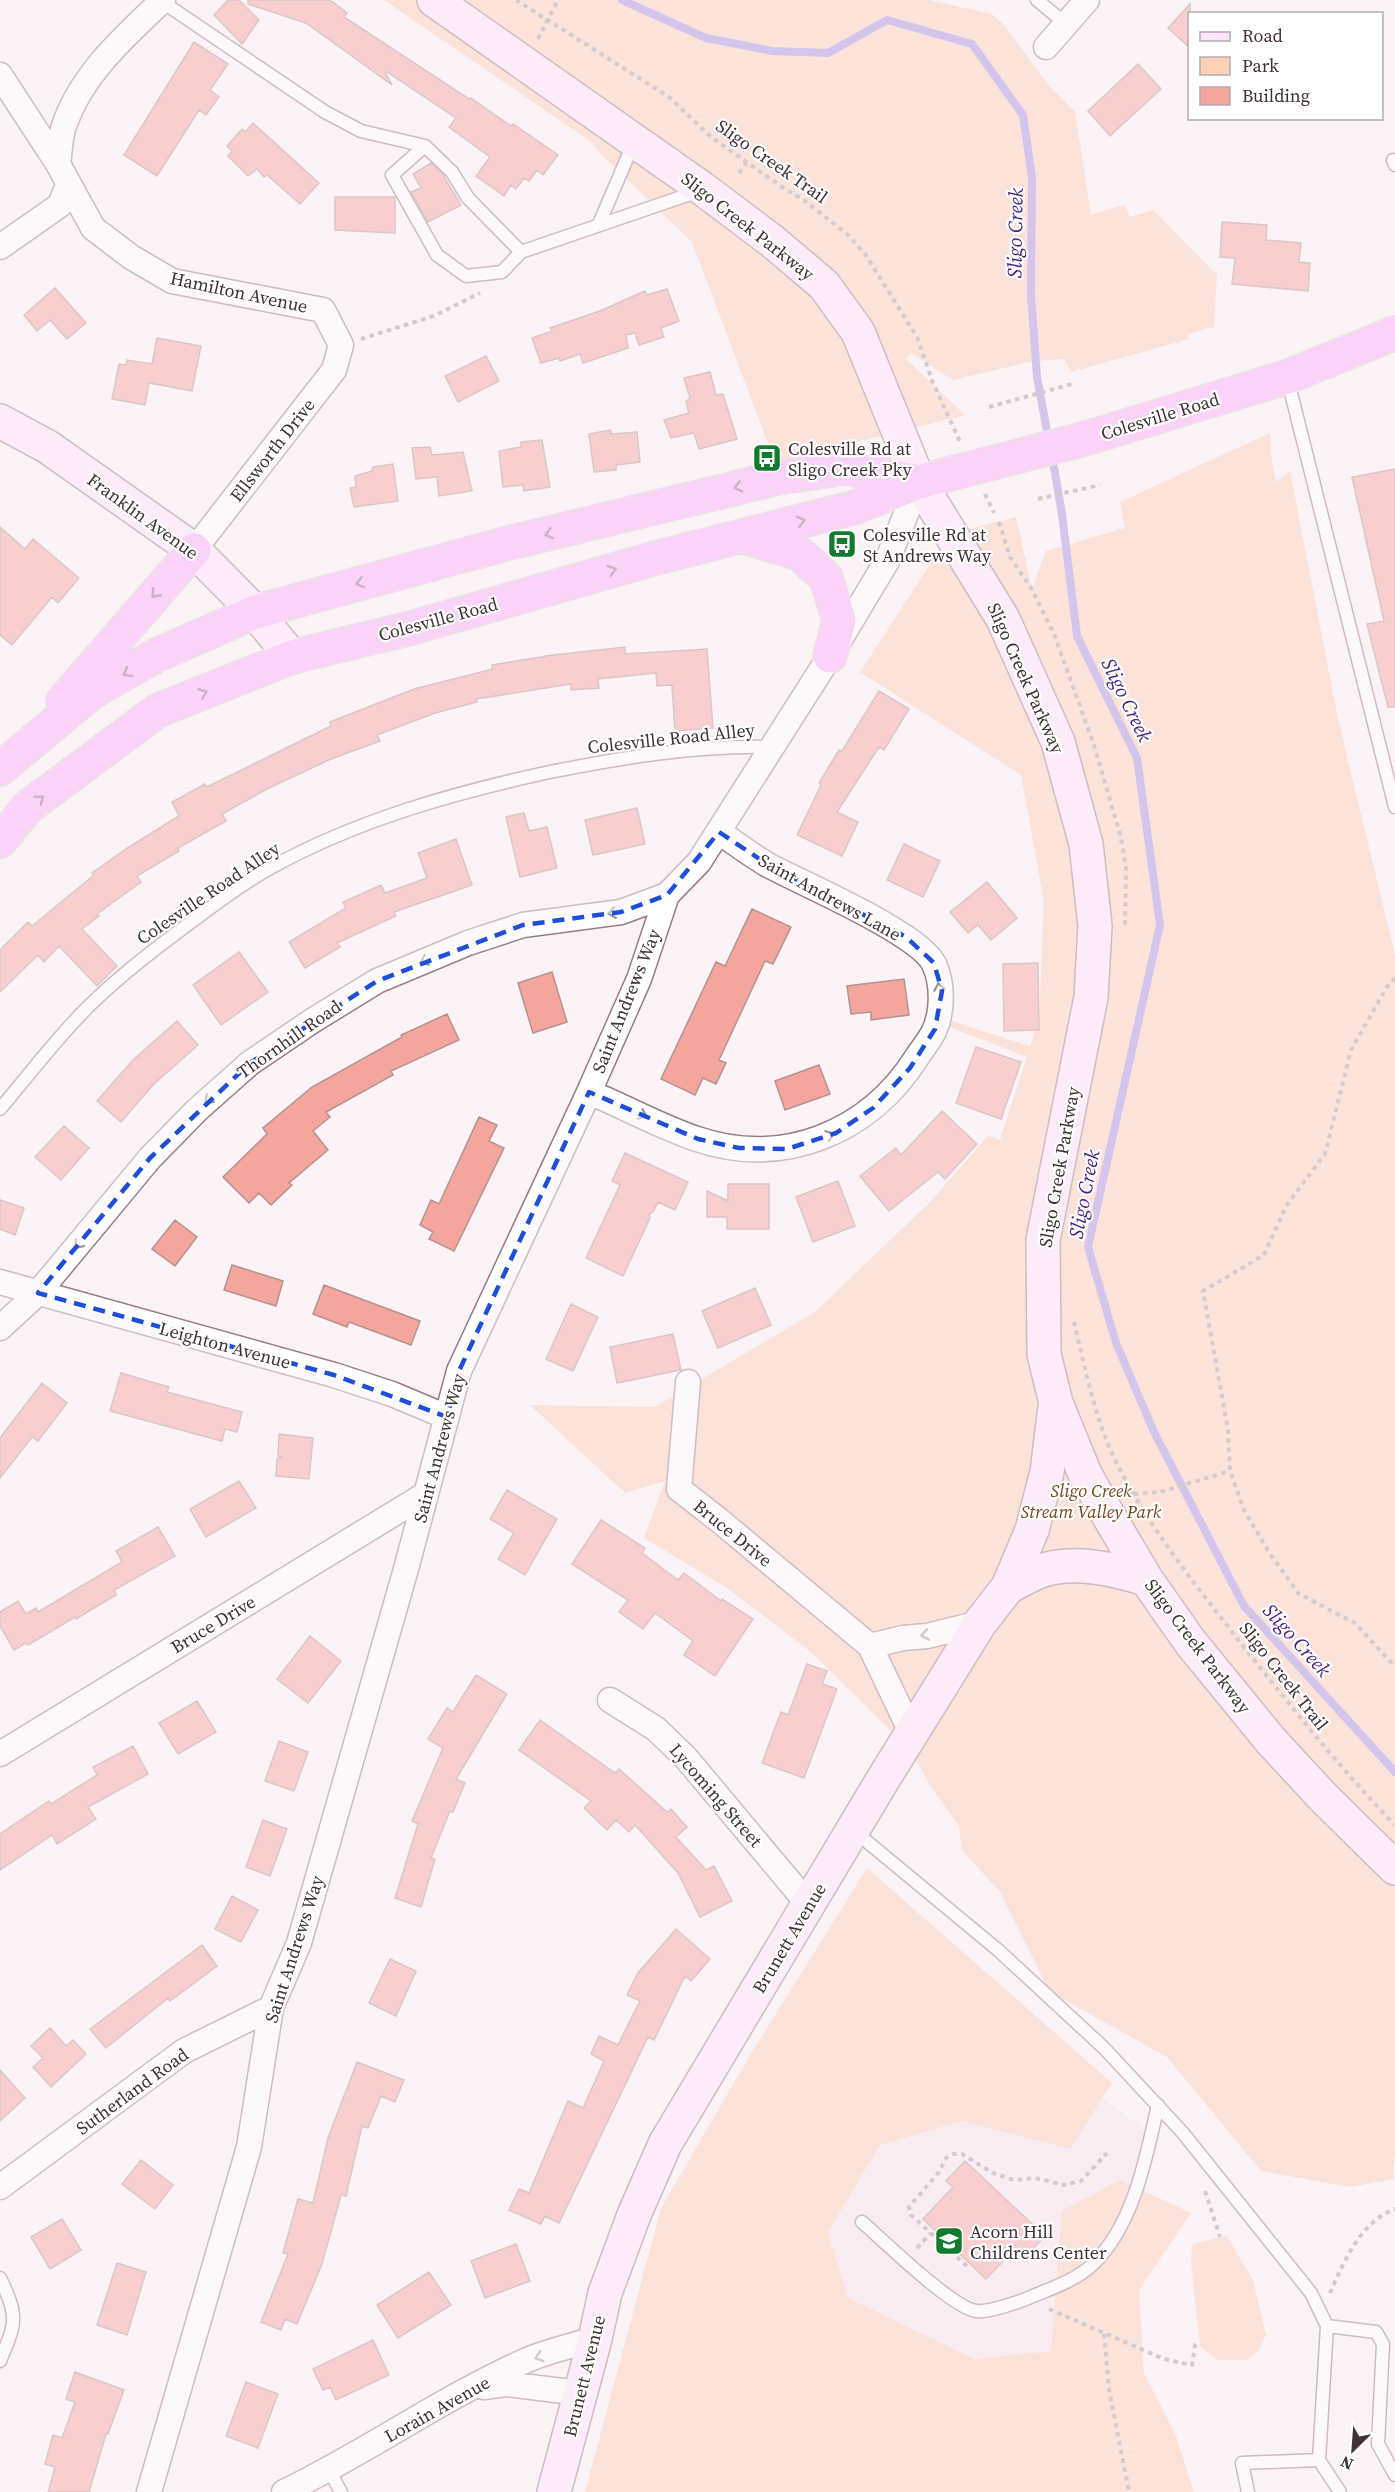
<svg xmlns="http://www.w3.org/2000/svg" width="1395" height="2492" font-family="'Source Serif 4',serif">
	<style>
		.built { fill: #f9e7ed }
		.green { fill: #fcd1b5 }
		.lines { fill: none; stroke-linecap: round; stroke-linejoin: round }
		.stream { stroke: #a48fe0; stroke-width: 8 }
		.building { fill: #f4a59d; stroke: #b6938f; stroke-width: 1.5 }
		.lane-casing { stroke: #9b7b86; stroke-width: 15 }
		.street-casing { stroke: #9b7b86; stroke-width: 27 }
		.secondary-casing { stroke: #9b7b86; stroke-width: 36 }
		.highway-casing { stroke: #d5d2d3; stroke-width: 36 }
		.path { stroke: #a59b9f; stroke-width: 4; stroke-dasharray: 4.5 4.5; stroke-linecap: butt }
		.lane { stroke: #fff; stroke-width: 12 }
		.street { stroke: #fff; stroke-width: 24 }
		.secondary { stroke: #fee7fe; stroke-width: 33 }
		.highway { stroke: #faaefd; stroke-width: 33 }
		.oneway { stroke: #936990 }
		.oneway2 { stroke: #9f989a }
		.marked { fill: none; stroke: #1d4ed8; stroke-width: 4.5; stroke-dasharray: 12 8; stroke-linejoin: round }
		.labels { text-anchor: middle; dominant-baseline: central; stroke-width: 4.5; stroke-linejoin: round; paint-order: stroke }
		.street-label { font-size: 18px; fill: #3f3136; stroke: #fff }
		.poi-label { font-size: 18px; fill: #3f3136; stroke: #fff; text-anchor: start }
		.park-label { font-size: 18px; font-style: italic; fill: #7a461d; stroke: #fff }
		.water-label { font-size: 20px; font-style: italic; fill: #462381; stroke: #fff }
	</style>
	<rect width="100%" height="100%" fill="#fbf3f6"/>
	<!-- built -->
	<path class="built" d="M947,1991L1160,2139L1058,2432L855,2392L787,2179Z"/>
	<!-- green -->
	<path class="green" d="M384,0H928L992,14L1004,25L1049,86L1075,112L1091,215L1124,205L1130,217L1153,210L1217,275L1214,327L1187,334L1189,339L1071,372L1064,359L1034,361L953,380L911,353L906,359L965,415L775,462L692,242L600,153L590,141Z
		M1270,433L1271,454L1276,482L1290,471L1338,719L1395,955V2155L1393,2179L1350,2187L1261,2171L1167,2057L1049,1991L1000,1892L962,1850L959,1826L931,1787L918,1763L888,1728L812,1653L727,1588L644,1538L665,1481L625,1493L530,1405L655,1407L815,1312L930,1202L988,1136L1000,1140L1027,1057L947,1026L949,1020L1030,1046L1039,1019L1044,901L1021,775L860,672L933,560L946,535L1016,517L1032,589L1046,551L1125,528L1120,502Z
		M867,1868L1112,2083L1070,2149L962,2121L880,2145L828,2232L848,2298L974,2359L1051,2351L1062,2211L1120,2180L1191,2213L1139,2290L1144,2373L1176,2436L1194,2492H585L661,2208L752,2052Z
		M1227,2236L1253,2280L1266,2335L1258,2351L1246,2360H1218L1200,2346L1191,2263L1192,2246L1196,2243Z"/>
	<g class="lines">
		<!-- stream -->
		<path class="stream" d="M622,0L706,38L772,51L828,53L887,20L972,44L1023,115L1032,177L1031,296L1037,377L1049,442
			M1052,456L1062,514L1077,636L1137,758L1160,925L1088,1247L1116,1343L1154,1432L1244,1606L1395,1772"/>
	</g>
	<!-- building -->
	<path class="building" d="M228,0H239L259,20L242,44L214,15Z
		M248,0H330L347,13L344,17L469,99L471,98L511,126L513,124L558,155L543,175L537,170L529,181L524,178L516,189L511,185L504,196L476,176L490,157L449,127L456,118L387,72L386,74L392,85L306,23L248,4Z
		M1190,4V48L1168,28Z
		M194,42L228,64L210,90L219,97L206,115L199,110L157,176L124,155Z
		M1138,64L1161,89L1110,136L1088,111Z
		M253,123L319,183L300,204L267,175L264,177L257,169L248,176L228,156L232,151L227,146L242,129L245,132Z
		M431,163L443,175L461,205L428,222L411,192L421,188L413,174Z
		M335,197H395V233L335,230Z
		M1222,222L1267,225L1266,240L1301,243L1299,262L1310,263L1308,291L1232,284L1235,258L1220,257Z
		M55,288L86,323L67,339L50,320L37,331L24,315Z
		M667,289L679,321L661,328L664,337L639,345L635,333L626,335L628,348L583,363L580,354L560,361L559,358L541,363L532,338L552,331L550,328L600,311L645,291L647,295Z
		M157,338L201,346L192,391L149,383L145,405L112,399L119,364L126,365L127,360L152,364Z
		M486,356L499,381L458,402L445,376Z
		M710,372L716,395L723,394L737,439L699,449L694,433L671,438L664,420L689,413L686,401L690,398L684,378Z
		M610,430L612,434L637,432L640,462L616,465V470L594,472L589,434Z
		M542,440L550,487L524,491L523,485L503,487L499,451L521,447V442Z
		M430,447L432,455L463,452L472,491L439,496L437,477L416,479L412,448Z
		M393,464L398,501L354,507L350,488L356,487L355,476L372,471L373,467Z
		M1395,469V707H1388L1367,624L1384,621L1352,477Z
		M0,527L25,549L33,539L79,578L58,603L52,597L12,645L0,635Z
		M625,647V654L707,649L713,728L675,731L672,685L657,686L656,673L598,679L599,688L571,690V684L476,699L477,702L435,713L377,735L380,741L331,759L267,789L222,814L226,821L178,848L179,851L137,876L141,882L97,914L99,916L82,929L117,966L97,986L59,946L44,962L38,955L0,992V950L28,922L32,926L94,875L92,873L129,847L179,816L172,802L205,784L207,787L331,726L330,722L414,689L493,669L492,665L553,655Z
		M879,691L909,709L884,750L879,747L837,812L858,822L842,856L797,835L821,785L819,783L839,750L842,751Z
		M637,808L645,844L593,855L585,820Z
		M524,813L529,831L547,827L557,868L520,877L506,817Z
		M456,839L472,885L394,912L396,916L337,943L340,947L305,968L289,942L346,908L343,902L381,885L385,893L427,878L418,853Z
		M904,844L940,861L923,897L887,880Z
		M987,882L1017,918L991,940L978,925L968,933L950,912Z
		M752,909L791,927L773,964L765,961L719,1060L726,1063L716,1084L703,1078L695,1095L661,1079L716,962L725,966Z
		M239,952L268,992L221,1025L193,985Z
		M1038,963L1039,1030L1004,1031L1003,964Z
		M552,972L567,1022L533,1033L518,983Z
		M904,979L909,1015L871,1020V1012L851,1014L847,986Z
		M447,1014L459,1040L391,1071L393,1075L326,1112L330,1117L313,1131L328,1150L289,1183L292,1185L271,1205L259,1193L249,1203L223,1177L267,1134L263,1128L312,1087L402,1037L401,1035Z
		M177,1021L198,1045L153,1085L121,1122L97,1101L133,1060Z
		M976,1047L1021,1062L1001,1119L956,1103Z
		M819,1065L830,1094L785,1110L775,1081Z
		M942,1111L977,1144L945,1179L938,1172L889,1211L860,1176L896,1148L901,1155Z
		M479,1117L497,1125L489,1141L504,1148L454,1251L429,1239L433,1232L420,1225L431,1200L439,1204Z
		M64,1126L89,1148L61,1180L35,1157Z
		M625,1153L688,1182L675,1210L658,1202L653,1212L649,1214L650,1218L623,1276L586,1258L620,1185L612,1181Z
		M838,1181L855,1226L813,1242L796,1197Z
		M728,1184H769V1229H727V1217H707V1191L728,1201Z
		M0,1200L24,1208L15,1235L0,1229Z
		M175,1220L197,1237L175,1266L152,1249Z
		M232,1265L283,1281L276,1306L224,1290Z
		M324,1285L420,1321L411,1345L349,1322L347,1327L313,1314Z
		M755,1288L771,1325L718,1348L702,1311Z
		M571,1304L598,1317L573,1371L546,1359Z
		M673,1334L681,1370L617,1383L610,1347Z
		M121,1373L169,1387L167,1392L242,1412L237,1432L225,1429L222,1441L110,1411Z
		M42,1383L67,1403L38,1441L32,1437L0,1478V1438Z
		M279,1434L313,1438L309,1479L276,1476L277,1459L281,1457L278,1456Z
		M239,1481L256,1508L206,1537L190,1509Z
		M507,1490L557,1519L525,1575L498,1559L514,1533L490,1519Z
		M601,1520L645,1548L642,1553L678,1580L684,1573L721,1601L722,1599L753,1619L715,1676L684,1655L693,1641L655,1613L643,1629L619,1612L628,1600L572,1564Z
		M158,1527L175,1556L114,1590L116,1595L76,1619L75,1617L28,1645L26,1643L14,1650L0,1626V1612L18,1601L26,1614L36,1608L38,1612L122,1562L116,1551Z
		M310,1636L341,1661L308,1703L277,1679Z
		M807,1664L827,1671L822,1684L837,1689L804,1778L762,1763L781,1712L788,1715Z
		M476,1675L507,1694L456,1779L465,1783L453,1812L450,1811L431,1858L435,1859L421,1907L395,1898L418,1824L412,1821L443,1748L428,1739L447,1708L453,1712Z
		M197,1701L216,1732L178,1754L159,1723Z
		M540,1720L615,1773L619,1769L667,1812L671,1809L687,1827L676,1837L706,1870L714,1866L732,1901L700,1917L678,1873L635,1825L629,1832L616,1820L607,1830L584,1808L591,1801L519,1750Z
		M279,1741L308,1752L294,1791L265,1781Z
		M133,1746L148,1774L88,1807L96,1819L57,1844L52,1835L0,1870V1834L49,1801L51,1804L97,1775L93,1767Z
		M263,1820L287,1829L270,1876L246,1867Z
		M232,1896L258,1910L241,1942L215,1929Z
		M676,1929L710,1959L691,1981L685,1976L654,2040L648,2037L559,2223L545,2216L541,2224L509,2210L519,2189L529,2193L568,2101L583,2108L604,2061L591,2054L599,2036L618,2045L640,2001L627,1995L638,1973Z
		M202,1945L217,1966L170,2001L168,1998L106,2048L90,2029Z
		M390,1959L416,1971L396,2016L369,2003Z
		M50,2028L66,2046L73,2040L86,2054L51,2087L33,2067L43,2058L31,2046Z
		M357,2062L404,2080L395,2102L381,2096L368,2128L362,2126L346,2196L341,2195L322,2264L297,2324L285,2319L281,2330L261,2322L288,2254L283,2253L298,2199L313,2203L328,2138Z
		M0,2070L25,2098L0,2121Z
		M141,2160L173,2185L155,2209L122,2184Z
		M965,2161L1045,2236L1026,2256L1016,2248L986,2279L923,2219L953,2187L946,2181Z
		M62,2219L81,2250L50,2269L31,2237Z
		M516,2244L530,2281L485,2298L471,2261Z
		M117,2263L146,2272L127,2335L97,2325Z
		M429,2272L451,2305L398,2338L377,2305Z
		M373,2340L389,2375L336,2400L330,2387L323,2390L313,2369Z
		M75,2372L124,2390L108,2434H106L89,2492H48L55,2467L45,2464L53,2435L62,2438L75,2402L66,2399Z
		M246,2382L278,2394L258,2448L226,2436Z"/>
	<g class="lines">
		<!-- lane casing -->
		<g class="lane-casing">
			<path id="lane" d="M1037,0L1066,24
				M161,1L325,112L361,131L425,146L452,172L468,198L521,252L699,191
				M425,146L392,175L437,255L466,276L502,272L521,252
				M1393,160L1395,165
				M599,224L634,142
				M1287,377L1395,807
				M0,1109C27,1077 53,1043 82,1013C110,984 143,958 175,934C206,911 238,886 272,867C358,820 450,794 545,773C619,758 697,745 773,747
				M853,1830L998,1950L1104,2048L1183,2133L1311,2293L1327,2326L1319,2460L1340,2492
				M862,2222C884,2241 951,2307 976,2311C988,2313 1022,2301 1033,2296C1053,2288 1078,2279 1093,2264C1134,2224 1146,2158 1158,2105
				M0,2278C19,2317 16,2323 0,2361
				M1327,2326L1376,2332L1383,2344L1378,2444L1395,2475
				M329,2470L341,2492
				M1248,2492L1242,2463L1319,2460"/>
		</g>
		<!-- street casing -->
		<g class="street-casing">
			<path id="street" d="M1046,47L1087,0
				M0,75L58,164L93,228L131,257L172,281L323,310L341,345L334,370L194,550
				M58,164C60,151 60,135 65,123C83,73 125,36 163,0
				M0,247L60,205L68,185
				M589,1092C625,1107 661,1127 697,1139C783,1168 869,1133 917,1057C922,1049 930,1040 934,1031C943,1012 943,983 934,964C919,933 803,884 768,865C751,855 735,843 719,832
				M0,1282L334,1375L392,1394L447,1417
				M0,1328L38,1293L150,1158L197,1110L250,1063L312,1021L377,981L468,943L523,925L621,912L667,895
				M688,1382L679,1489L720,1521L870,1646L912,1734
				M870,1646L903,1638L927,1636L980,1623
				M610,1700L656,1729L686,1758L809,1905
				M0,1754L426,1494
				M0,2187L184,2051L271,2008
				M484,2387L506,2384L580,2393
				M149,2492L249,2147L271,2008L299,1943L406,1569L459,1371L589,1092L639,979L667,895L699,862L830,656L887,561L919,482
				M284,2492C367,2452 442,2398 525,2361C547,2351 572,2346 595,2339"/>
		</g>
		<!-- secondary casing -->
		<g class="secondary-casing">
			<path id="secondary" d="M434,0L703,189L772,241L824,285L858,332L919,482L1003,619L1058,742L1086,844L1095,926L1091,997L1043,1240L1044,1354L1056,1403L1085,1474L1104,1508L1146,1579L1191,1643L1272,1742L1323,1797L1395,1868
				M0,421L48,447L194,550L255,612L292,657
				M1008,1587C1018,1582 1028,1576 1038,1572C1072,1559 1113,1569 1146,1579
				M554,2492L595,2339L605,2293L634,2215L665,2144L882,1781L980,1623L1008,1587L1032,1530L1047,1472L1055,1407"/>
		</g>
		<!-- highway casing -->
		<g class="highway-casing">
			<path id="highway" d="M742,536L800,554L826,578L839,620L830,656
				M63,701L194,550
				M0,769L91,693L157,655L255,612L505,544L777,478L845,468L919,482
				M0,841L28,807L157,711L292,657L411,628L663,556L853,508L919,482L1084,439L1287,377L1395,333"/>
		</g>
		<!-- path -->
		<path class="path" d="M516,0L669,97L711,137L782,187L805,201L847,234L865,254L917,337L933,383L961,444
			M538,39L558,0
			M739,173L746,163
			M361,339L434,316L480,293
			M989,407L1072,384
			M985,494L994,513
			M1038,499L1100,485
			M999,522L1010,557L1031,588L1054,634L1094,745L1121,838L1126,868L1125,926
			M1395,978L1387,987L1351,1050L1325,1154L1286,1206L1264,1255L1203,1291L1228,1430L1230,1471L1244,1510L1270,1554L1299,1594L1355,1623L1395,1667
			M1074,1322C1084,1364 1093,1409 1110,1449C1142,1519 1192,1580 1239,1641C1289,1704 1338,1766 1394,1824
			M1134,1494L1160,1492L1230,1471
			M1205,2191L1220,2237
			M917,2248L931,2233
			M967,2266L911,2215L909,2207L939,2172L946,2158L953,2154H962L993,2173L1014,2180L1035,2178L1064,2185L1081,2181L1107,2153
			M1330,2293C1343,2263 1361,2221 1395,2209
			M1049,2309L1164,2359L1192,2365L1195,2345L1199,2341
			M1104,2334L1109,2389L1129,2492"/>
		<!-- lane -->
		<use href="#lane" class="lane"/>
		<!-- street -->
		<use href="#street" class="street"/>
		<!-- secondary -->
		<use href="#secondary" class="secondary"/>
		<!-- highway -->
		<use href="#highway" class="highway"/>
	</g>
	<!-- one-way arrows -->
	<defs><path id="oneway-chevron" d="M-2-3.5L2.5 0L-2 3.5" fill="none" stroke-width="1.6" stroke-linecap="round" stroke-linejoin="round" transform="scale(1.5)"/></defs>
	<g class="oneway">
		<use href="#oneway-chevron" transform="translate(738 487) rotate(166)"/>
		<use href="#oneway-chevron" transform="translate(801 521) rotate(-14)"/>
		<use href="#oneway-chevron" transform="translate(549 534) rotate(166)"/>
		<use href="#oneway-chevron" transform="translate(612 570) rotate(-16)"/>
		<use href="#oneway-chevron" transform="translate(360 583) rotate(165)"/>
		<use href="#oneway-chevron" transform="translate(155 594) rotate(132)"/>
		<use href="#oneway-chevron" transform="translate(127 673) rotate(150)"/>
		<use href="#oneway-chevron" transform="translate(203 693) rotate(-22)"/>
		<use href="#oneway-chevron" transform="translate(40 799) rotate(-37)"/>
	</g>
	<g class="oneway2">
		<use href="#oneway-chevron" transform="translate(612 913) rotate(171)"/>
		<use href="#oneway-chevron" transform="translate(424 961) rotate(157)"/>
		<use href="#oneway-chevron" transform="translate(939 987) rotate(-99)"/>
		<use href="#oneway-chevron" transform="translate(208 1100) rotate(139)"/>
		<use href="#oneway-chevron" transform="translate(643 1115) rotate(24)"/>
		<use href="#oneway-chevron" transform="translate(830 1135) rotate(-21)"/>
		<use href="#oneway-chevron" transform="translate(78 1245) rotate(130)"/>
		<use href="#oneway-chevron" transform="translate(925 1635) rotate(170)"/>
		<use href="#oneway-chevron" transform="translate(539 2357) rotate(163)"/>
	</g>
	<!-- marked area -->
	<path d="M0 0H1395V2492H0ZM719,832L767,864L906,937L934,963L942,991L935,1029L910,1068L873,1108L836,1133L787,1149L739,1148L698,1139L589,1092L459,1371L447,1417L334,1375L38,1293L150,1158L250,1063L377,981L523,925L621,912L667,895Z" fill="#fbf3f6" fill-opacity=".55" fill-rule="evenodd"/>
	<path class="marked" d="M719,832L767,864L906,937L934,963L942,991L935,1029L910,1068L873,1108L836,1133L787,1149L739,1148L698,1139L589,1092L459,1371L447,1417L334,1375L38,1293L150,1158L250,1063L377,981L523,925L621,912L667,895Z"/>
	<!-- icons -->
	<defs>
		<g id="bus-square" transform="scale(1.5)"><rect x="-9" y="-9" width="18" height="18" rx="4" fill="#127b2f" stroke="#fff"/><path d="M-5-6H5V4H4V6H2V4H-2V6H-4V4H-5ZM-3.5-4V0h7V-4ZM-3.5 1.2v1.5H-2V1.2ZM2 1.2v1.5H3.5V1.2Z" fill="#fff"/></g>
		<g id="school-square" transform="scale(1.5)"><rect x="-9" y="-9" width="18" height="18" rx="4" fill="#127b2f" stroke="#fff"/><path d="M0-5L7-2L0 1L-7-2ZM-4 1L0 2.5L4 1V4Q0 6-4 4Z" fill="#fff"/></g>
	</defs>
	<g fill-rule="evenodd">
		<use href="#bus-square" x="767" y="458"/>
		<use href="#bus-square" x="842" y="544"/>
		<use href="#school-square" x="949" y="2241"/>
	</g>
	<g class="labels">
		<!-- street labels -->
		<g class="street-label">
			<text transform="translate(772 161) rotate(35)">Sligo Creek Trail</text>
			<text transform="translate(748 226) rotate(38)">Sligo Creek Parkway</text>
			<text transform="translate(239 292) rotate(12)">Hamilton Avenue</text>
			<text transform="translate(1160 416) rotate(-17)">Colesville Road</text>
			<text transform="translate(272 450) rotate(-52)">Ellsworth Drive</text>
			<text transform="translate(143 516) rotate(36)">Franklin Avenue</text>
			<text transform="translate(438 619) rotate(-15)">Colesville Road</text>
			<text transform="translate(1026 678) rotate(66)">Sligo Creek Parkway</text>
			<text transform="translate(671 738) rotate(-6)">Colesville Road Alley</text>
			<text transform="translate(208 893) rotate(-34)">Colesville Road Alley</text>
			<text transform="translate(830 897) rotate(29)">Saint Andrews Lane</text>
			<text transform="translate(626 1001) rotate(-68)">Saint Andrews Way</text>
			<text transform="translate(289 1039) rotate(-35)">Thornhill Road</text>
			<text transform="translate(1059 1167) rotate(-80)">Sligo Creek Parkway</text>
			<text transform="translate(225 1345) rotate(15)">Leighton Avenue</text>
			<text transform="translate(439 1448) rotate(-75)">Saint Andrews Way</text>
			<text transform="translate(733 1533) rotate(39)">Bruce Drive</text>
			<text transform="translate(213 1624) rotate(-31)">Bruce Drive</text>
			<text transform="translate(1198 1646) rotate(53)">Sligo Creek Parkway</text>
			<text transform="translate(1284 1676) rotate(52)">Sligo Creek Trail</text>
			<text transform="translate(716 1795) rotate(49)">Lycoming Street</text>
			<text transform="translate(789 1938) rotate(-59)">Brunett Avenue</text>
			<text transform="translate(294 1949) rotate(-72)">Saint Andrews Way</text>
			<text transform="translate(132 2091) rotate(-36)">Sutherland Road</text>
			<text transform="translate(584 2376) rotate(-76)">Brunett Avenue</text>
			<text transform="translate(437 2409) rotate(-29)">Lorain Avenue</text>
		</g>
		<!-- poi labels -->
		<g class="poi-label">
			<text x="788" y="448">Colesville Rd at<tspan x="788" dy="21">Sligo Creek Pky</tspan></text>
			<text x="863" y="534">Colesville Rd at<tspan x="863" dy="21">St Andrews Way</tspan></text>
			<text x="970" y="2231">Acorn Hill<tspan x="970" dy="21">Childrens Center</tspan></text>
		</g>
		<!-- park labels -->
		<g class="park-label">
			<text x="1091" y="1490">Sligo Creek<tspan x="1091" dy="21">Stream Valley Park</tspan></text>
		</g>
		<!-- water labels -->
		<g class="water-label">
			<text transform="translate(1015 233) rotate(-89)">Sligo Creek</text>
			<text transform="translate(1127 700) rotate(64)">Sligo Creek</text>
			<text transform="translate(1084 1194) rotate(-79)">Sligo Creek</text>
			<text transform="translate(1297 1640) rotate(48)">Sligo Creek</text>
		</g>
	</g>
	<!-- legend -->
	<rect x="1188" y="12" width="195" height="108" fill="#ffffff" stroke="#b2adaf" stroke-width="1.5"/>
	<rect x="1200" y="32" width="30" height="9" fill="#fee7fe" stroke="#b2adaf" stroke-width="1.5"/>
	<text x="1242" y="42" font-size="18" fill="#3f3136">Road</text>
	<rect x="1200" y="57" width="30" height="18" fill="#fcd1b5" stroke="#b2adaf" stroke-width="1.5"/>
	<text x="1242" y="72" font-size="18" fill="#3f3136">Park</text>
	<rect x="1200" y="87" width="30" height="18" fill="#f4a59d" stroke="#b2adaf" stroke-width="1.5"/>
	<text x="1242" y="102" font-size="18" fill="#3f3136">Building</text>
	<!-- north arrow -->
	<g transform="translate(1353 2450) rotate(205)" stroke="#ffffff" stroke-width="4.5" paint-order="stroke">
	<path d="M0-4.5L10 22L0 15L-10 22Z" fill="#3f3136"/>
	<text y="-9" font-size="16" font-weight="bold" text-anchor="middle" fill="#3f3136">N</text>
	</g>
</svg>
